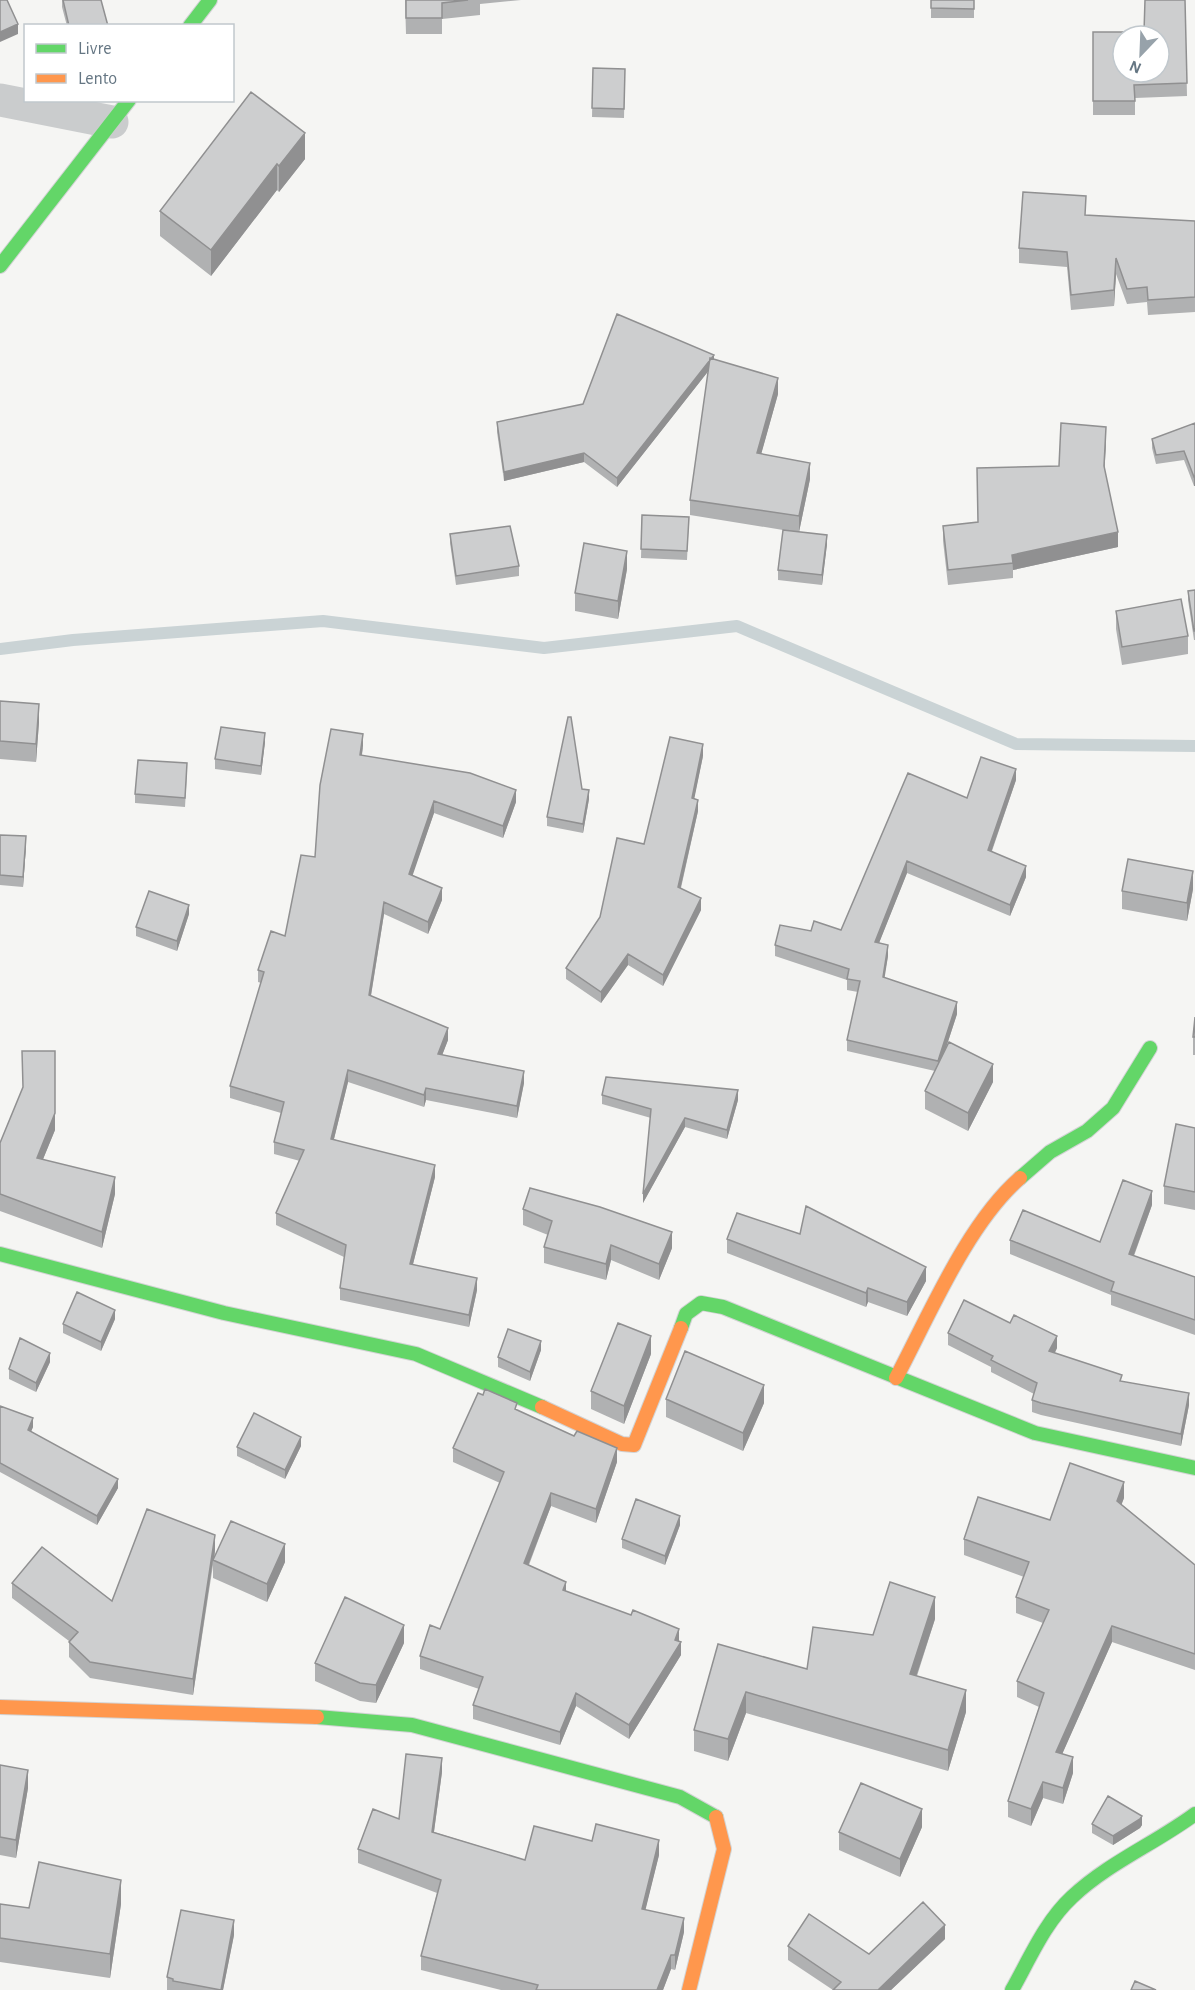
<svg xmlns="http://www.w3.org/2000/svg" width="1195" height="1990" font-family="'Alegreya Sans',sans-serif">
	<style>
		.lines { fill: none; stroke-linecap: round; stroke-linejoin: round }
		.stream { stroke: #cad3d5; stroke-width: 12 }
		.fast-casing { stroke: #d2d3d4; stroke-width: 16 }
		.slow-casing { stroke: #d2d3d4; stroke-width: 16 }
		.street { stroke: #cacccd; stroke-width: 33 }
		.fast { stroke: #63d668; stroke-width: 14 }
		.slow { stroke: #ff974d; stroke-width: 14 }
		.wall { fill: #b0b1b2 }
		.shaded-wall { fill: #909091 }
		.building { fill: #cdcecf; stroke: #909091; stroke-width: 1.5; fill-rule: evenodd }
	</style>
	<rect width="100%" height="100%" fill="#f5f5f3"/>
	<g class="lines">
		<!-- stream -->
		<path class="stream" d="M0,649L73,640L323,621L544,648L737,626L1016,744L1195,746"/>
		<!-- fast casing -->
		<g class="fast-casing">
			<path id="fast" d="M190,26L210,0
				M0,266L129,100
				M1020,1178L1050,1152L1087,1131L1113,1108L1150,1048
				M0,1254L224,1313L416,1354L542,1407
				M681,1328L686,1314L701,1303L723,1307L1035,1433L1195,1468
				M317,1717L412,1725L680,1797L716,1817
				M1012,1990C1030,1958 1045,1922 1072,1897C1108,1863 1156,1843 1195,1814"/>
		</g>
		<!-- slow casing -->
		<g class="slow-casing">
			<path id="slow" d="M896,1378C929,1316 967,1224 1020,1178
				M542,1407L622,1444L634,1445L681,1328
				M0,1707L317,1717
				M689,1990L724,1849L716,1817"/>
		</g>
		<!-- street -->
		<path class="street" d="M0,100L112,122"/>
		<!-- fast -->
		<use href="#fast" class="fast"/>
		<!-- slow -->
		<use href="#slow" class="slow"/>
	</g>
	<!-- wall -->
	<path class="wall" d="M62,0H101L108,26H67L62,7Z
		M405,0H521L480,4V15L442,19V34H406Z
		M931,0H974V18H931Z
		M1185,0L1187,96L1135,98V115H1093V32H1144Z
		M593,68L625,69L624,118L592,117Z
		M305,133V159L279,192L277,190L211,276L160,236V211Z
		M1086,215L1195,221V312L1148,315L1147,302L1127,304L1116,274L1114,306L1071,310L1067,267L1019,263V248Z
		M714,359L778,394L761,454L810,479L799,532L827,544L822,585L778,580V570L783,530L690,515V500L709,370L617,487L584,462L504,481L497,432V422L583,404Z
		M1195,423L1194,486L1184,460L1156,464L1152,448V439Z
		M1106,441L1104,469L1118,547L1013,570V578L948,585L943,541V526L978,522L1059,466Z
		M642,515L689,517L687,560L641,558Z
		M450,534L519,566V576L456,585L450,543Z
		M627,569L618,619L575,611V593Z
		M1195,590V640H1194L1188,600V591Z
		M1116,611L1188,636V654L1122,665L1116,629Z
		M0,701L39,722L36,762L0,759Z
		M265,742L261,775L215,769V759Z
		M363,746L362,755L516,802L503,838L434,813L412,875L442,900L428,934L384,914L371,996L448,1040L442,1055L524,1083L517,1118L426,1100L424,1107L348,1082L334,1139L435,1177L413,1264L477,1290L469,1327L340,1300V1288L344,1257L276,1225V1213L300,1161L274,1154V1142L281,1113L230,1098V1086L261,983L258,982V970L285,936L315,857Z
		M703,756L694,798L698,811L681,888L701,910L663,986L628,965L601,1003L566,979V968L600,917L644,844Z
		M187,773L185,807L135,803V794Z
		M1016,780L992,851L1026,877L1010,916L907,873L879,943L888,956L884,977L957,1014L946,1048L993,1082L968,1131L925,1109V1091L935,1071L847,1051V1040L858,992L847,990V980L775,956V945L811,931L841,930L967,798Z
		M582,789L589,799L583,833L547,826V817Z
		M0,835L26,846L23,887L0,885Z
		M1193,889L1187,921L1122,909V891Z
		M189,914L177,951L136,936V927Z
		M1195,1017V1055H1193V1037Z
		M602,1095L738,1100L727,1139L685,1127L643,1203L651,1118L602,1104Z
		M1195,1128V1210L1164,1204V1186Z
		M55,1130L43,1159L115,1194L102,1248L0,1211V1143Z
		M1152,1205L1134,1256L1195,1277V1335L1111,1305V1295L1010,1254V1240L1100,1242Z
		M523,1209L672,1248L659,1280L611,1260L606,1280L544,1263V1247L548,1235L523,1225Z
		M727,1239L926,1281L907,1316L868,1302L866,1307L727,1253Z
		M115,1319L101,1351L63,1333V1324Z
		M948,1333L1057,1348L1055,1353L1122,1382L1189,1405L1181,1446L1041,1415L1032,1412V1400L1034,1394L991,1372V1367L948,1345Z
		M541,1350L530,1381L498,1367V1357Z
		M651,1354L624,1424L591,1409V1391Z
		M50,1362L36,1392L9,1379V1369Z
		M666,1399L764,1403L743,1451L666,1417Z
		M0,1407L33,1427L31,1431L118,1488L97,1525L0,1472Z
		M517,1410L617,1462L596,1523L551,1506L529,1565L566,1591L679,1641L681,1655L629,1739L576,1706L560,1745L473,1719V1705L479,1689L420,1669V1656L440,1629L500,1483L453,1462V1448Z
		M301,1446L285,1479L237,1456V1447Z
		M1124,1498L1121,1504L1195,1565V1670L1112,1642L1062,1754L1073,1773L1063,1804L1043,1798L1031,1826L1008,1817V1801L1039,1707L1017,1697V1681L1043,1623L1016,1613V1597L1024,1577L964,1555V1539L1050,1520Z
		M680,1525L665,1565L622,1548V1539Z
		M215,1550L214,1558L285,1562L267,1602L213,1578V1565L193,1695L90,1678L69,1657V1641L12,1598V1583L112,1601Z
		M935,1619L917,1676L966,1712L948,1771L746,1713L728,1761L694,1751V1730L718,1644L807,1669L873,1635Z
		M404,1643L376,1703L360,1701L315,1681V1663Z
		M0,1765L28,1788L16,1858L0,1855Z
		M442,1772L434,1832L525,1860L592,1841L659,1855L645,1910L684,1932L675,1970L671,1969L663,1990H501L421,1970V1956L437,1893L358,1863V1849L399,1819Z
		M1092,1824L1142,1825L1140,1828L1113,1845L1092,1833Z
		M922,1827L900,1877L839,1850V1832Z
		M0,1904L29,1908L121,1904L110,1978L0,1962Z
		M234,1935L223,1990H167V1977Z
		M945,1939L891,1990H833L788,1960V1946L869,1954Z"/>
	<!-- shaded-wall -->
	<path class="shaded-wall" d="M18,24V34L0,42V32Z
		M305,133V159L279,192V166Z
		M277,164V190L211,276V250Z
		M1116,258V274L1114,306V290Z
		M714,355V364L617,487V478Z
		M778,378V394L757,469V453Z
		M1106,427V441L1104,481V466Z
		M584,453V462L504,481V472Z
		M810,463V479L799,532V516Z
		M1195,476V486H1194V477Z
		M1118,532V547L1013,570L1012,555Z
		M827,535V544L822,585V575Z
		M627,551V569L618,619V601Z
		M39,704V722L36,762V744Z
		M265,733V742L261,775V766Z
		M363,734V746L360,767V755Z
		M703,744V756L692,810V798Z
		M1016,769V780L988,861V850Z
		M516,790V802L503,838V826Z
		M589,790V799L583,833V824Z
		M698,800V811L678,899V887Z
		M434,801V813L409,886V874Z
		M26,836V846L23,887V877Z
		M907,861V873L875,953V942Z
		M1026,866V877L1010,916V905Z
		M1193,871V889L1187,921V903Z
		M442,888V900L428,934V922Z
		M701,898V910L663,986V975Z
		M384,902V914L369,1007V995Z
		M189,905V914L177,951V941Z
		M888,945V956L883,988V977Z
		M628,954V965L601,1003V992Z
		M957,1002V1014L938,1072V1061Z
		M448,1028V1040L438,1066V1054Z
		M55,1051V1130L37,1174V1158Z
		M993,1064V1082L968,1131V1113Z
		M348,1070V1082L331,1151V1139Z
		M524,1071V1083L517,1118V1106Z
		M426,1088V1100L424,1107V1095Z
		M738,1090V1100L727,1139V1130Z
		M685,1118V1127L643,1203V1194Z
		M435,1165V1177L410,1276V1264Z
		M115,1177V1194L102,1248V1232Z
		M1152,1191V1205L1129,1268V1254Z
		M672,1232V1248L659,1280V1264Z
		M611,1245V1260L606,1280V1264Z
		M926,1267V1281L907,1316V1302Z
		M477,1278V1290L469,1327V1315Z
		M868,1288V1302L866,1307V1293Z
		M115,1310V1319L101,1351V1342Z
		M651,1336V1354L624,1424V1406Z
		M1057,1336V1348L1049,1363V1351Z
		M541,1341V1350L530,1381V1372Z
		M50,1353V1362L36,1392V1383Z
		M764,1385V1403L743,1451V1433Z
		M1189,1393V1405L1181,1446V1434Z
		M33,1418V1427L28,1439V1430Z
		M301,1437V1446L285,1479V1470Z
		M617,1448V1462L596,1523V1509Z
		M118,1479V1488L97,1525V1516Z
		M1124,1482V1498L1117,1517V1501Z
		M551,1493V1506L524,1576V1563Z
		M680,1516V1525L665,1565V1556Z
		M215,1535V1550L214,1561L213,1560L193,1695V1679Z
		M285,1544V1562L267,1602V1584Z
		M566,1582V1595L563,1590Z
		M935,1597V1619L910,1695V1674Z
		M404,1625V1643L376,1703V1685Z
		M1112,1626V1642L1056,1768V1752Z
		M679,1629V1642H681V1655L629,1739V1725L675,1640Z
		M966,1690V1712L948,1771V1750Z
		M746,1692V1713L728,1761V1739Z
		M576,1693V1706L560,1745V1732Z
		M1073,1757V1773L1063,1804V1788Z
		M442,1758V1772L432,1846V1832Z
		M28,1770V1788L16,1858V1840Z
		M1043,1782V1798L1031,1826V1809Z
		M922,1809V1827L900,1877V1859Z
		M1142,1816V1825L1140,1828L1113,1845V1836Z
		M659,1840V1855L642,1924V1909Z
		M121,1880V1904L110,1978V1954Z
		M684,1918V1932L675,1970V1955Z
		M234,1920V1935L223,1990H221Z
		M945,1925V1939L891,1990H878Z
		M671,1955V1969L663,1990H657Z"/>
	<!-- building -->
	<path class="building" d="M0,0H7L18,24L0,32Z
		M63,0H101L108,26H69Z
		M406,0H468L442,3V18H406Z
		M931,0H974V9L931,8Z
		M1145,0H1185L1187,83L1134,85L1135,101H1093V32H1144ZM1123,36H1159V72H1123Z
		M593,68L625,69L624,109L592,108Z
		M251,92L305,133L279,166L277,164L211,250L160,211Z
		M1023,192L1086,196L1085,215L1195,221V297L1148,300L1147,287L1127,289L1116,258L1114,290L1071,295L1067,252L1019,248Z
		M617,314L714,355L617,478L584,453L504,472L497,422L583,404Z
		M710,358L778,378L757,453L810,463L799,516L690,500Z
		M1061,423L1106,427L1104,466L1118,532L1012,555L1013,563L948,570L943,526L978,522L977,468L1059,466Z
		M1195,423V476L1194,477L1184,451L1156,455L1152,439Z
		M642,515L689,517L687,551L641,549Z
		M510,526L519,566L456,576L450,534Z
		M783,530L827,535L822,575L778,570Z
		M584,543L627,551L618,601L575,593Z
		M1195,590V631H1194L1188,591Z
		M1181,599L1188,636L1122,647L1116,611Z
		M0,701L39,704L36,744L0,741Z
		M568,717H571L582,789L589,790L583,824L547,817Z
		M221,727L265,733L261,766L215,759Z
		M331,729L363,734L360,755L470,773L516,790L503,826L434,801L409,874L442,888L428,922L384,902L369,995L448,1028L438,1054L524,1071L517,1106L426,1088L424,1095L348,1070L331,1139L435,1165L410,1264L477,1278L469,1315L340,1288L346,1245L276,1213L304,1150L274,1142L284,1102L230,1086L264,972L258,970L271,931L285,936L301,855L315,857L320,785Z
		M670,737L703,744L692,798L698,800L678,887L701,898L663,975L628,954L601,992L566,968L600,917L617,838L644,844Z
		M981,757L1016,769L988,850L1026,866L1010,905L907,861L875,942L888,945L883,977L957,1002L938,1061L847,1040L860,981L847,979L849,969L775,945L780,925L811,931L814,921L841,930L908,773L967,798Z
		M138,760L187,763L185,798L135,794Z
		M0,835L26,836L23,877L0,875Z
		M1128,859L1193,871L1187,903L1122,891Z
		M149,891L189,905L177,941L136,927Z
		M1195,1017V1037H1193Z
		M949,1042L993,1064L968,1113L925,1091Z
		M22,1051H55V1113L37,1158L115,1177L102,1232L0,1194V1143L23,1087Z
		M606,1077L738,1090L727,1130L685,1118L643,1194L651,1109L602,1095Z
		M1176,1124L1195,1128V1192L1164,1186Z
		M1123,1180L1152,1191L1129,1254L1195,1277V1320L1111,1291L1114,1282L1010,1240L1023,1210L1100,1242Z
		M530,1188L600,1207L672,1232L659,1264L611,1245L606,1264L544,1247L552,1221L523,1209Z
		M806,1206L926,1267L907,1302L868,1288L866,1293L727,1239L737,1213L800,1234Z
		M77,1292L115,1310L101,1342L63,1324Z
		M964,1300L1010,1323L1014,1315L1057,1336L1049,1351L1122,1375L1120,1381L1189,1393L1181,1434L1041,1403L1032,1400L1037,1383L991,1360L993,1356L948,1333Z
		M618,1323L651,1336L624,1406L591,1391Z
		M508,1329L541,1341L530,1372L498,1357Z
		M20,1338L50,1353L36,1383L9,1369Z
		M685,1351L764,1385L743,1433L666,1399Z
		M485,1389L517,1403L515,1409L574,1436L577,1431L617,1448L596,1509L551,1493L524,1563L566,1582L563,1590L631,1615L633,1610L679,1629L675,1640L681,1642L629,1725L576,1693L560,1732L473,1705L483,1677L420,1656L430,1625L440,1629L504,1472L453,1448L478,1393L483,1395Z
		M0,1406L33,1418L28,1430L118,1479L97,1516L0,1463Z
		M254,1413L301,1437L285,1470L237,1447Z
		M1070,1463L1124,1482L1117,1501L1195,1565V1654L1112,1626L1056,1752L1073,1757L1063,1788L1043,1782L1031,1809L1008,1801L1044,1693L1017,1681L1049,1610L1016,1597L1029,1562L964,1539L978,1497L1050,1520Z
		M636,1499L680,1516L665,1556L622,1539Z
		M147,1509L215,1535L193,1679L90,1662L69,1642L78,1632L12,1583L42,1547L112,1601Z
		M231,1521L285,1544L267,1584L213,1560Z
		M890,1582L935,1597L910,1674L966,1690L948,1750L746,1692L728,1739L694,1730L718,1644L807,1669L813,1627L873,1635Z
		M345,1597L404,1625L376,1685L360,1683L315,1663Z
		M406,1754L442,1758L432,1832L525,1860L534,1826L592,1841L596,1824L659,1840L642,1909L684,1918L675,1955H671L657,1990H536L538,1985L421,1956L441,1880L358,1849L373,1809L399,1819Z
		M0,1765L28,1770L16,1840L0,1837Z
		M861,1783L922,1809L900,1859L839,1832Z
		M1108,1796L1142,1816L1140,1819L1113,1836L1092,1824Z
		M39,1862L121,1880L110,1954L0,1938V1904L29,1908Z
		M923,1902L945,1925L878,1990H833L841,1982L788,1946L809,1914L869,1954Z
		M181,1910L234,1920L221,1990L173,1981V1979L167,1977Z
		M1135,1981L1156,1990H1131Z"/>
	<!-- legend -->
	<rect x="24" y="24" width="210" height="78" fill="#ffffff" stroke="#c1c8cd" stroke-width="1.5"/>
	<rect x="36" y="44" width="30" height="9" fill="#63d668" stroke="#c1c8cd" stroke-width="1.5"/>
	<text x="78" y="54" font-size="18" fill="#657683">Livre</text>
	<rect x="36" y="74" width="30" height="9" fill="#ff974d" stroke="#c1c8cd" stroke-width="1.5"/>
	<text x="78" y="84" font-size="18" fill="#657683">Lento</text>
	<!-- north arrow -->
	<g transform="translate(1141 54) rotate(203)"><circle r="28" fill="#ffffff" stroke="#c1c8cd" stroke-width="1.5"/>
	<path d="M0-4.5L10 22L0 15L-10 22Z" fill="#97a2aa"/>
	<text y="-9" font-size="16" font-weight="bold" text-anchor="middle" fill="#657683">N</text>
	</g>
</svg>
